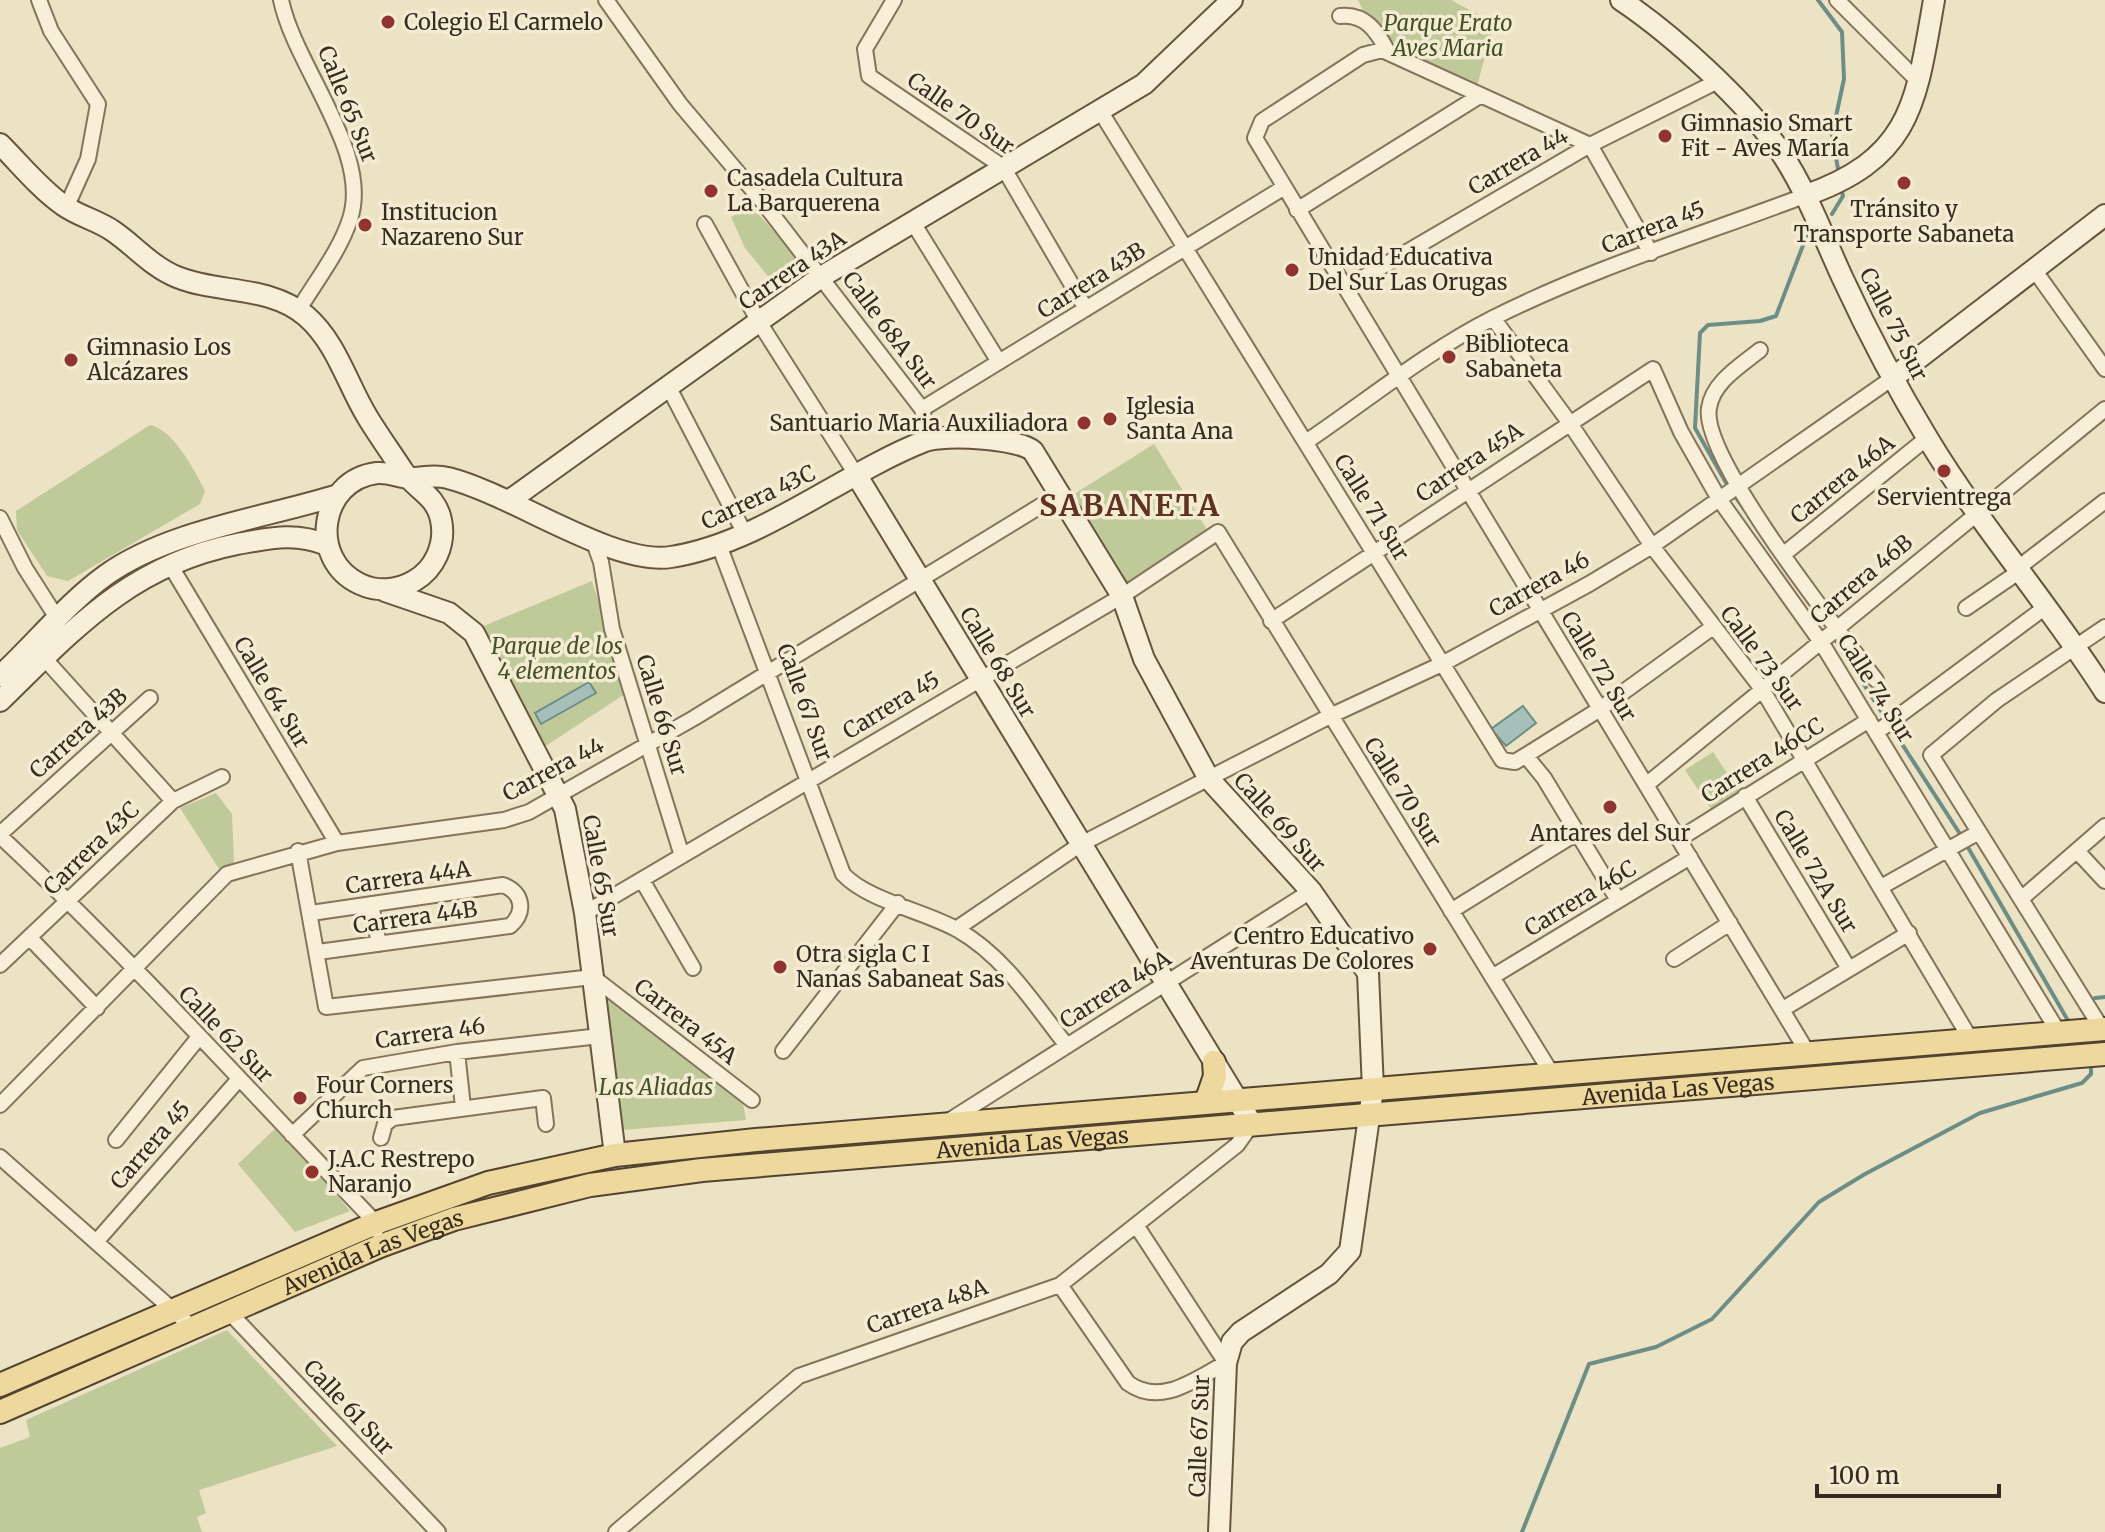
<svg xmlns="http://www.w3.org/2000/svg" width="2105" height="1532" font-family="Merriweather,serif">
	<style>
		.green { fill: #c0c999 }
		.water { fill: #a6bfb9; stroke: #6d8d87; stroke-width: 2 }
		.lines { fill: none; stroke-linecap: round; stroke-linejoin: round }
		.stream { stroke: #6d8d87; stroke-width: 4 }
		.street-casing { stroke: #85745c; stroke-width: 18 }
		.secondary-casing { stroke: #67553f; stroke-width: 24 }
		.primary-casing { stroke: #534230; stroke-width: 26 }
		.street { stroke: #f7efd7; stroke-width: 14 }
		.secondary { stroke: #f7efd7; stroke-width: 20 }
		.primary { stroke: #edd99e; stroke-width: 22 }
		.poi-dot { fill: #91342f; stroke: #f3ecd3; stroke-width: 3 }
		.labels { text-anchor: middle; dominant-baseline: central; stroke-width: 7; stroke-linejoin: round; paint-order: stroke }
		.poi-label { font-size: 22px; fill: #362b1f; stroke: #f3ecd3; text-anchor: start }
		.park-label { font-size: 22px; font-style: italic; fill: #445126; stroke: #f3ecd3 }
		.street-label { font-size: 22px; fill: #362b1f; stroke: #f3ecd3 }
		.district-label { font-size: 30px; font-weight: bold; letter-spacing: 2px; fill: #603221; stroke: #f3ecd3 }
	</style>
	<rect width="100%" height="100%" fill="#ece2c4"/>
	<!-- green -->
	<path class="green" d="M1358,0H1451L1494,23L1477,86C1435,65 1377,46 1358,0Z
		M751,206L808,270L780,291L745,248L731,217Z
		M150,425C174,430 195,471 205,491L200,504L68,581L47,576L17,530L16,511Z
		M1154,444L1209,533L1128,586L1071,496Z
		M592,581L628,692L541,749L479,628Z
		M1713,752L1739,791L1711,809L1685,770Z
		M216,793L232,814L234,863L219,869L180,808Z
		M605,996L743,1104L746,1120L621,1130Z
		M279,1125L350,1211L295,1232L238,1164Z
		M227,1330L337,1446L199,1490L206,1513L197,1517L202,1532H0V1448L30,1437L26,1420Z"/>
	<!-- water -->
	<path class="water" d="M589,682L596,693L541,724L535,713Z
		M1523,706L1536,723L1506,746L1491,729Z"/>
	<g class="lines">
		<!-- stream -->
		<path class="stream" d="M1818,0L1842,32L1844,79L1832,135L1838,169
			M1832,214L1843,196L1842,192
			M1729,488L1695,428L1700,333L1708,325L1760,321L1776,316L1810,227
			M1734,495L1745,510
			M1824,622L1886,719
			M1891,727L1962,837
			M1966,844L2070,1024
			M2095,998L2105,997
			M1522,1532L1589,1364L1656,1347L1712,1319L1819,1202L1865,1174L1980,1113L2082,1083L2091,1074V1063"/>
		<!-- street casing -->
		<g class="street-casing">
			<path id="street" d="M39,0L51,31L98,104L88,159L66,208
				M281,0C295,67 372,153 350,219C340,251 315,282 298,311
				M606,0L680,104L762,201L922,409L929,439
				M894,0L865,49L869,76L1003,167L1086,309
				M1837,0L1919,82
				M1340,16C1365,13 1377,31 1388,52
				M1099,109L1502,760L1515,762L1600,709L1713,627
				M1297,210L1481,95
				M912,221L999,362
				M705,224L759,322L857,476
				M1651,253L1590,145L1382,50L1363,55L1262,121L1255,138L1808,1053
				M2033,268L2105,369
				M1347,287L1590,145L1716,82
				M1493,318L1569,422L1652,546L1762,689L1971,1040
				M1760,350C1740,366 1713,382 1709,408C1700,457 1842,635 1876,680
				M668,386L744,532
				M922,409L1283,188
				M1306,442C1368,400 1426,352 1493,318C1592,268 1701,235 1804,196
				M0,518L25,568L57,618
				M593,540L601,562L612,629L682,856
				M719,545L843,874C868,901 925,911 958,930C1005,957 1034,1004 1067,1046
				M1784,554L1927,438
				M169,563L337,843
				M2018,568L2105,501
				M1966,608L2020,571
				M1271,621L1653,369L1681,432L1719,499L1821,642L2059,1033
				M44,658L173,801
				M1877,732L2047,606
				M1526,756L1544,778L1618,900
				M1646,785L2105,409
				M1745,796L1849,969
				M0,834L150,698
				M0,836C131,959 252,1093 376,1223V1230
				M1679,839L1869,720
				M298,851L326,1007L593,977L752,1100
				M2078,852L2105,881
				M642,880L693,968
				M1881,887L1979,832
				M2021,899L2105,826
				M371,904L379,944
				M1451,911L1575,834
				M311,913L503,885C523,893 526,912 510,926L318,952
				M585,913L1122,596L1218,532L1552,1074
				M956,929L1081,844L1330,716L1444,663L1589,584L1652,546L1894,377
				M30,938L97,1008
				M1674,959L1730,923
				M0,965L173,801L222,777
				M1492,977L1690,857
				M1783,1009L1909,933
				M2102,1029L1931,755L1997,700L2105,627
				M783,1051L898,903
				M457,1052L463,1107
				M0,1105L227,874L337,843L504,820L529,812L694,718L1060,494
				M947,1122L1311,891
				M292,1135L363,1068L457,1052L600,1036
				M381,1138L385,1124L393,1118L543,1098L546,1124
				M116,1140L199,1037
				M0,1157L192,1327
				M96,1242L239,1079
				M1060,1285L1128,1383C1161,1407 1195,1379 1226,1363L1136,1225
				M229,1312L438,1532
				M616,1532L799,1376L1060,1285L1237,1145L1252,1124"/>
		</g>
		<!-- secondary casing -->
		<g class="secondary-casing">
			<path id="secondary" d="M1621,0C1673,35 1748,103 1782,154C1807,192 1824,238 1843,279C1868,333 1897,388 1928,439C1981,527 2050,605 2105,692
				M0,144C20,164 40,189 63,205C78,216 97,220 113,231C135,246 152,267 177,277C219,294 269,285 306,316C337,343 347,384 368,418C379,436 392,454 403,471C416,490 436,495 441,520C446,544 435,569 414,581C397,591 377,592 360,584C308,560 319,480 377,473C389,472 398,477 409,478C423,478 434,474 448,478C512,494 613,566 671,557C761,543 841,474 925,441C945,434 1018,438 1033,451L1122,596L1144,659L1209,779L1311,891L1368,973L1373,1089L1350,1251L1329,1274L1241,1332L1232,1342L1226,1363L1219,1532
				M1804,196C1913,158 1916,102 1934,0
				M1894,377L2105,215
				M857,476L1252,1124
				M510,500L821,277L1144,84L1232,0
				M385,591L449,613L474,633L565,809L585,913L615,1155
				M0,676C36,643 66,604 106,575C169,530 265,518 338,495
				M0,701C75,628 131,565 237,544C271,538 295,532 327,545"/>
		</g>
		<!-- primary casing -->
		<g class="primary-casing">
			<g id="primary">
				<path d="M1206,1102L1215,1076L1214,1062"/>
				<path d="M0,1385L376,1223L488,1183L615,1155L756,1140L2105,1029"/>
				<path id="s1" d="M0,1412L380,1246L454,1219L590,1185L702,1170L2105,1054"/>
			</g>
		</g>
		<!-- street -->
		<use href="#street" class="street"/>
		<!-- secondary -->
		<use href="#secondary" class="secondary"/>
		<!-- primary -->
		<use href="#primary" class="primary"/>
	</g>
	<!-- markers -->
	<g class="poi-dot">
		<circle cx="388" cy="22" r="8"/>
		<circle cx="1665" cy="136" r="8"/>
		<circle cx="1904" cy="183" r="8"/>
		<circle cx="711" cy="191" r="8"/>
		<circle cx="365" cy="225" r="8"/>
		<circle cx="1292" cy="270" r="8"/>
		<circle cx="1449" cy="357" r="8"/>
		<circle cx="71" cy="360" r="8"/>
		<circle cx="1110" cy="419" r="8"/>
		<circle cx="1084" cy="423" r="8"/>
		<circle cx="1944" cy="471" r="8"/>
		<circle cx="1610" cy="807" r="8"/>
		<circle cx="1430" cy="949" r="8"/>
		<circle cx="780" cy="967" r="8"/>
		<circle cx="300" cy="1098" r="8"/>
		<circle cx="312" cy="1172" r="8"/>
	</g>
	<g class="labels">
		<!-- poi labels -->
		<g class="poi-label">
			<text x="404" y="22">Colegio El Carmelo</text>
			<text x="1681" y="123">Gimnasio Smart<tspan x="1681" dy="25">Fit - Aves María</tspan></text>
			<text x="727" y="178">Casadela Cultura<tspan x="727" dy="25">La Barquerena</tspan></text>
			<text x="1904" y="209" text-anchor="middle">Tránsito y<tspan x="1904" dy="25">Transporte Sabaneta</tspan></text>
			<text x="381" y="212">Institucion<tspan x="381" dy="25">Nazareno Sur</tspan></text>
			<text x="1308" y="257">Unidad Educativa<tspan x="1308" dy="25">Del Sur Las Orugas</tspan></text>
			<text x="1465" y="344">Biblioteca<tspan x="1465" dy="25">Sabaneta</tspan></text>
			<text x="87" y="347">Gimnasio Los<tspan x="87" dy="25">Alcázares</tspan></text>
			<text x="1126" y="406">Iglesia<tspan x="1126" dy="25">Santa Ana</tspan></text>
			<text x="1068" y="423" text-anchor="end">Santuario Maria Auxiliadora</text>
			<text x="1944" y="497" text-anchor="middle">Servientrega</text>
			<text x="1610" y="833" text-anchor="middle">Antares del Sur</text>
			<text x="1414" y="936" text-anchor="end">Centro Educativo<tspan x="1414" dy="25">Aventuras De Colores</tspan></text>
			<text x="796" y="954">Otra sigla C I<tspan x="796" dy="25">Nanas Sabaneat Sas</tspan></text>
			<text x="316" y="1085">Four Corners<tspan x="316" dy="25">Church</tspan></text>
			<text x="328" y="1159">J.A.C Restrepo<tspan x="328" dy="25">Naranjo</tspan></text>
		</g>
		<!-- park labels -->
		<g class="park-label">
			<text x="1448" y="23">Parque Erato<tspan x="1448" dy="25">Aves Maria</tspan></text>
			<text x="557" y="646">Parque de los<tspan x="557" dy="25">4 elementos</tspan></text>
			<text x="656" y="1087">Las Aliadas</text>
		</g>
		<!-- street labels -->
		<g class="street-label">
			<text transform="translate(348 104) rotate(68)">Calle 65 Sur</text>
			<text transform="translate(961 113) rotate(35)">Calle 70 Sur</text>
			<text transform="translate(1518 161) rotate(-30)">Carrera 44</text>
			<text transform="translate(1653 227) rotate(-21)">Carrera 45</text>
			<text transform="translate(792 270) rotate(-34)">Carrera 43A</text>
			<text transform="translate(1091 280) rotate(-32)">Carrera 43B</text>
			<text transform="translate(1894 324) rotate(63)">Calle 75 Sur</text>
			<text transform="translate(890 330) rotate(53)">Calle 68A Sur</text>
			<text transform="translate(1469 462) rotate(-34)">Carrera 45A</text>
			<text transform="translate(1842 479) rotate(-39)">Carrera 46A</text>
			<text transform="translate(758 497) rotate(-25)">Carrera 43C</text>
			<text transform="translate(1372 507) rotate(58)">Calle 71 Sur</text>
			<text transform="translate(1861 579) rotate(-40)">Carrera 46B</text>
			<text transform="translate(1539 584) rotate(-29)">Carrera 46</text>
			<text transform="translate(1762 658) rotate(54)">Calle 73 Sur</text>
			<text transform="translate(998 662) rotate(59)">Calle 68 Sur</text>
			<text transform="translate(1599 666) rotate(59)">Calle 72 Sur</text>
			<text transform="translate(1876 688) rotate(58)">Calle 74 Sur</text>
			<text transform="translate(272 692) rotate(59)">Calle 64 Sur</text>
			<text transform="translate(805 702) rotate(70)">Calle 67 Sur</text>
			<text transform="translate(891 705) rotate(-31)">Carrera 45</text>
			<text transform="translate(662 715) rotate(73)">Calle 66 Sur</text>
			<text transform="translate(78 733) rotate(-42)">Carrera 43B</text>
			<text transform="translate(1762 760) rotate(-32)">Carrera 46CC</text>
			<text transform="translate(553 769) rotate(-28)">Carrera 44</text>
			<text transform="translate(1403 792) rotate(58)">Calle 70 Sur</text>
			<text transform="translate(1280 822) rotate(48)">Calle 69 Sur</text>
			<text transform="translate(91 848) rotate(-44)">Carrera 43C</text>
			<text transform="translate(1816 871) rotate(59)">Calle 72A Sur</text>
			<text transform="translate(601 876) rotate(80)">Calle 65 Sur</text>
			<text transform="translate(408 877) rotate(-8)">Carrera 44A</text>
			<text transform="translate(1580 898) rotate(-31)">Carrera 46C</text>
			<text transform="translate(415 917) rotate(-8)">Carrera 44B</text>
			<text transform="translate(1115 989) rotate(-32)">Carrera 46A</text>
			<text transform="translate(686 1021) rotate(38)">Carrera 45A</text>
			<text transform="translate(430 1033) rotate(-8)">Carrera 46</text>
			<text transform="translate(226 1034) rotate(46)">Calle 62 Sur</text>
			<text stroke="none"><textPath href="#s1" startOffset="1726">Avenida Las Vegas</textPath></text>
			<text stroke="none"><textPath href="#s1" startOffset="1078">Avenida Las Vegas</textPath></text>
			<text transform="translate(150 1145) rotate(-49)">Carrera 45</text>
			<text stroke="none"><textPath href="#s1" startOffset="406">Avenida Las Vegas</textPath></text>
			<text transform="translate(927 1306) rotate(-19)">Carrera 48A</text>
			<text transform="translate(349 1407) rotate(47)">Calle 61 Sur</text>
			<text transform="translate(1199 1436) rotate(-88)">Calle 67 Sur</text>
		</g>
		<!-- district labels -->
		<g class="district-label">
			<text x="1130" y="505">SABANETA</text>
		</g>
	</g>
	<!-- scale -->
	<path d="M1817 1484v12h182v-12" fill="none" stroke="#362b1f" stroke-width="4"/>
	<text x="1829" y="1484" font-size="24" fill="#362b1f" stroke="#f3ecd3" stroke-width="6" paint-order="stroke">100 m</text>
</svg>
